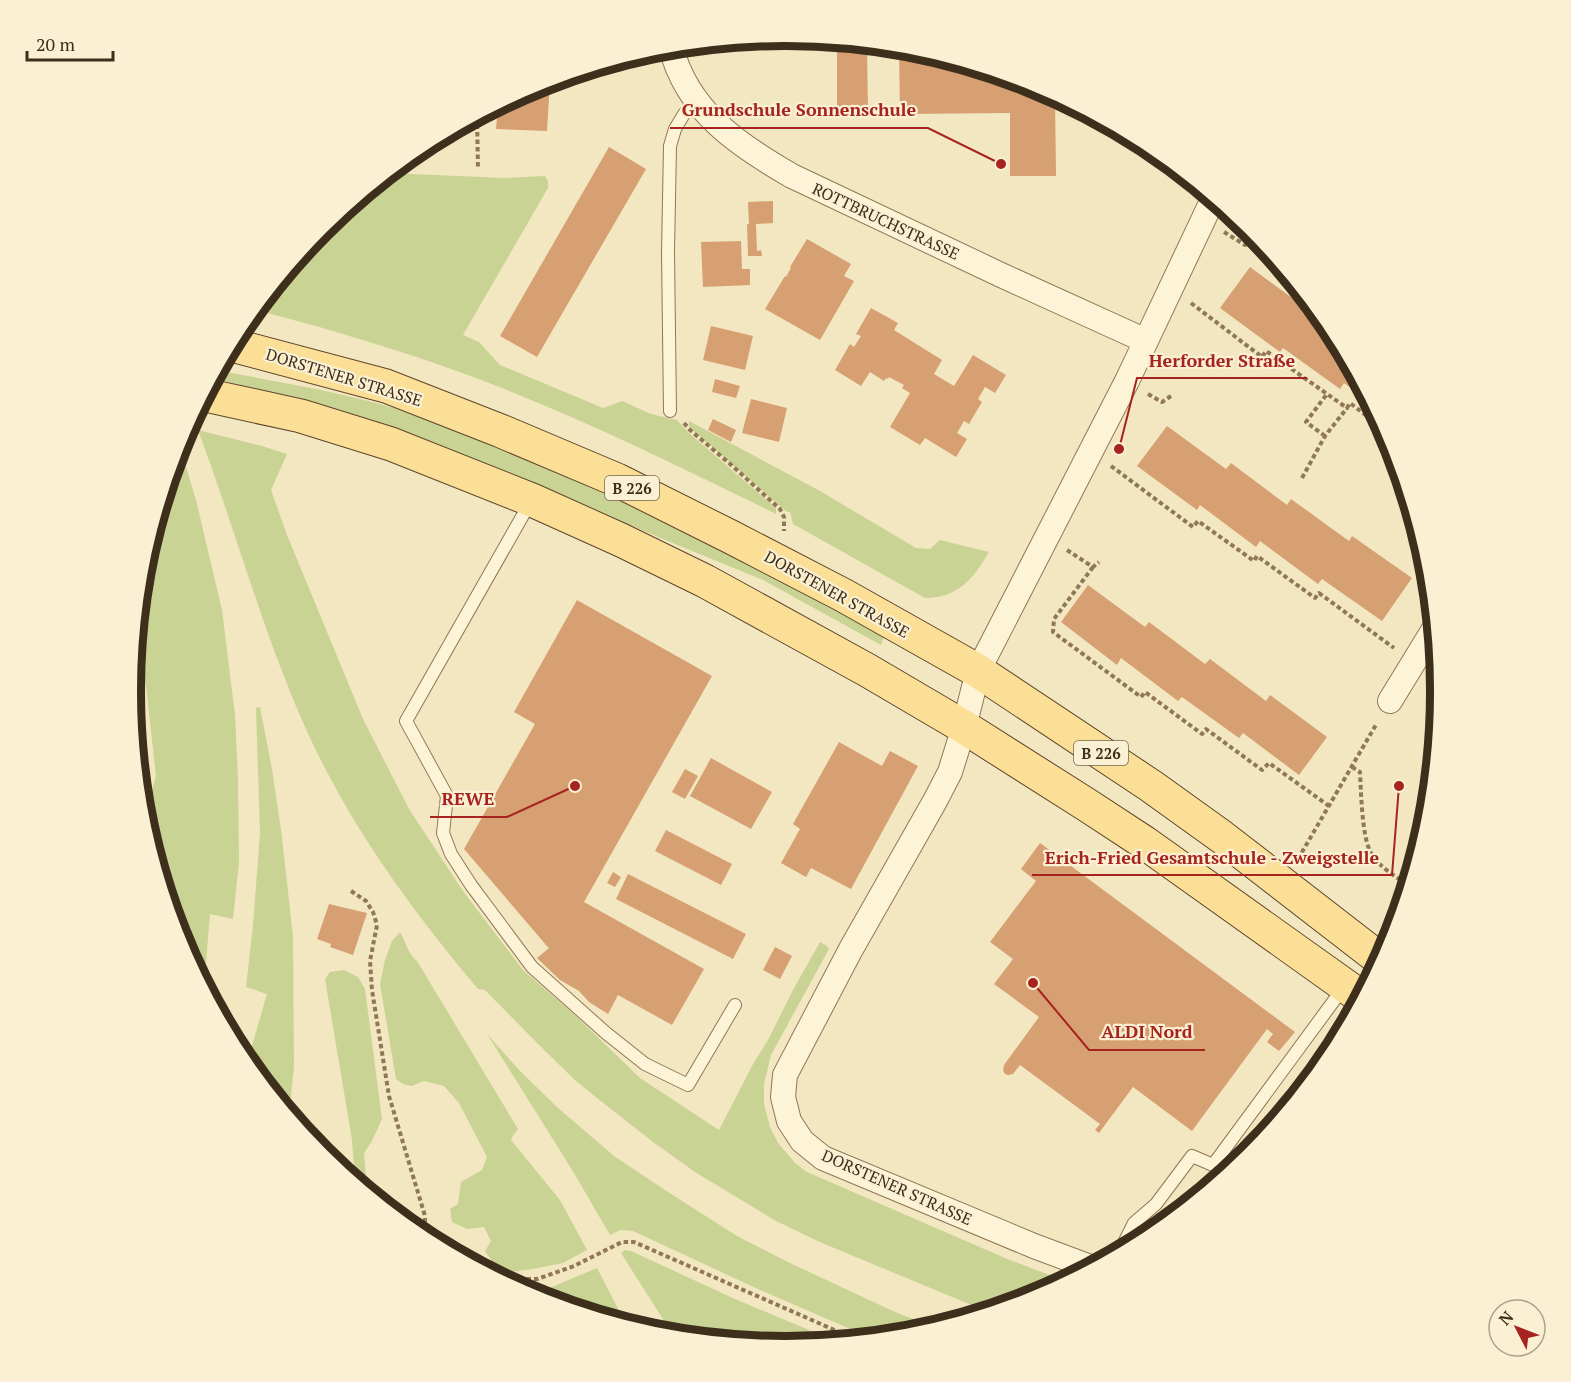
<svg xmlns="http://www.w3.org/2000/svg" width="1571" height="1382" font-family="'PT Serif',serif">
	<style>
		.green { fill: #c9d394 }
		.building { fill: #d6a073 }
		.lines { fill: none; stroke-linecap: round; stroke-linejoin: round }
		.lane-casing { stroke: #907756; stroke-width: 14 }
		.street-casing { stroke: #907756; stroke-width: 26 }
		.primary-casing { stroke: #5d442b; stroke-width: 35 }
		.path { stroke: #907756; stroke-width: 4; stroke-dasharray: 4.5 3; stroke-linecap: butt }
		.lane { stroke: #fdf3d7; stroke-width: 12 }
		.street { stroke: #fdf3d7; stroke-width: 24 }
		.primary { stroke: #fbdf96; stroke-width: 33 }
		.labels { text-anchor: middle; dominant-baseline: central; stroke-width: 4.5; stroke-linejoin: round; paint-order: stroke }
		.shield { fill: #faf0d3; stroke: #766853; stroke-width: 1.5 }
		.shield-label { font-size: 15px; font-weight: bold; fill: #3e2e1c }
		.street-label { font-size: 16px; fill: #3e2e1c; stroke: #faf0d3 }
		.rim { fill: none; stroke: #3e2e1c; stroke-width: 8 }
		.leader { fill: none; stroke: #a7231f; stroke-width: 2 }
		.callout-dot { fill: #a7231f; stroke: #faf0d3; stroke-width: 2 }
		.callout-label { font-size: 18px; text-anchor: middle; font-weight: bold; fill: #a7231f; stroke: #faf0d3; stroke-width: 4.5; stroke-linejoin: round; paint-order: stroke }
	</style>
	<rect width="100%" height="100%" fill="#f3e7c2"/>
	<!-- green -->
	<path class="green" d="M389,173L504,178L545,176L548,181V188L463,335L479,342L500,365L603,408L622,401L651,414L677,420L688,432L776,508V514C666,460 551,403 434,363C376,343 315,325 255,310L323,228Z
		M218,370C274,382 332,390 387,406C429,419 469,437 510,453C639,505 763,569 884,637L881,645L763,580L670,542L477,460L405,434L315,405L214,378Z
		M689,421L820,491L916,548L930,549L940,540L989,552C974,578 958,598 925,598L793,524L790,512H787L689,427Z
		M198,430L262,446L287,454L271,490L287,535L363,719L409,809L463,891L523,970L575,1015L640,1078L719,1130L753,1064L768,1040L793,990L820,942L827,946L829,949L771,1055L764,1084V1104L770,1127L778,1143L795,1163L807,1172L1005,1258L1065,1281L1036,1296L986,1311L822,1243L776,1221L695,1172L653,1142L607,1106L576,1081L539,1045L485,990L478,989C409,907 345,819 302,720C261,626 234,526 198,430Z
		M179,444L196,500L222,610L235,715L238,779L239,862L233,919L210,914L204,987L180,941L144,820L156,776L138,614L143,563Z
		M260,707L272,769L282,837L293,937L294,1067L289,1114L247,1063L267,994L246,987L253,925L260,833L256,708Z
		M400,932C406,942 408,954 417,961L518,1129L512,1137L511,1140L560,1200L587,1250L563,1263L533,1269L509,1272L494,1264L485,1251L491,1241L484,1227L467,1229L452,1222L450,1209L458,1204L461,1182L482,1170L487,1157L459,1103L444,1086L424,1081L412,1086L403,1084L396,1079L380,984L385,960L392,941Z
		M344,970L358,977L365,989L382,1119L372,1141L364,1153L367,1190L355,1181L352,1140L325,979L330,972Z
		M487,1034L520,1071L557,1107L614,1156L668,1192L737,1236L790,1263L895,1312L935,1327L913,1333L871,1338L760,1290L633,1231L620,1230L610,1235L574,1173Z
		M625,1250L631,1251L735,1299L835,1341L786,1346L673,1335L621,1253Z
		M597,1268L626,1324L535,1296L529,1293L547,1289Z"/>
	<!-- building -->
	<path class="building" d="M837,41L875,45V46H867L868,111L837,112Z
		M899,47L914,49L1036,86L1055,96L1056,176H1010V113L900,114Z
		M550,81L547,131L496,129L498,106L535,86Z
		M609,147L646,169L537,357L500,336Z
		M773,201V223L756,224L757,251L761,250L762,256H748L747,224H749L748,202Z
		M807,239L851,264L844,276L854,281L820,340L765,309L785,276L786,277L791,268L790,267Z
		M741,241L742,269H750V285L703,287L701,242Z
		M1250,267L1310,311L1313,306L1330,327L1371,403L1344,383L1340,389L1283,348L1280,352L1220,308Z
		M871,308L898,323L894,330L942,360L934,374L954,386L973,355L1006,375L995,393L985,387L978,399L982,402L969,424L964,421L957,433L967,439L956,457L925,438L920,445L890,427L910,393L902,388L904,385L889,377L888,379L886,378L884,381L870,372L861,386L835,370L850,344L854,347L861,336L856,334Z
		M711,326L753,336L745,370L703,360Z
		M715,379L740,386L736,398L712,392Z
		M751,399L787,408L779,442L742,433Z
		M713,419L736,430L731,442L708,430Z
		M1167,426L1226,469L1231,463L1287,505L1291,499L1349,541L1352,536L1412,578L1382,621L1322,579L1318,584L1260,541L1256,547L1200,505L1197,510L1137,466Z
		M1088,585L1145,627L1149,622L1205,664L1210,659L1266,701L1270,695L1327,737L1299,775L1243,733L1239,738L1182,697L1178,701L1121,658L1117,665L1061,622Z
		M577,600L712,676L584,902L704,969L672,1025L618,995L608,1014L589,1002L579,991L560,980L537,958L549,948L546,945L464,849L535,724L514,712Z
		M133,663L145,667L137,690L131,688Z
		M839,742L882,766L890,751L918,766L851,889L811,868L806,877L781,863L800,829L793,824Z
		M711,758L772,792L751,829L690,796Z
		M685,769L698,776L685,799L672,792Z
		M666,830L732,864L721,885L655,851Z
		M1040,843L1295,1032L1279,1051L1267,1042L1273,1034L1267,1029L1192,1131L1133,1087L1099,1133L1095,1130L1100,1124L1020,1065L1013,1074L1008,1075L1005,1074L1003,1070L1004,1065L1039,1017L994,984L1013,959L990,942L1036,881L1021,869Z
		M613,872L621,877L615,887L607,883Z
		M628,874L746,934L733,959L616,899Z
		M329,904L367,913L353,955L330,947L331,944L317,939Z
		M775,947L792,956L780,979L763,970Z
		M1308,1064L1317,1071L1289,1105L1281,1099Z"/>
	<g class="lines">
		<!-- lane casing -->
		<g class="lane-casing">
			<path id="lane" d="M670,411L668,252L670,146L675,129L684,114L696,100
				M531,501L406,721L447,796L443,833L451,854L471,885L532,967L606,1033L645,1064L688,1085L735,1005
				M1120,1251L1134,1223L1156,1204L1192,1156L1213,1165L1344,987"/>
		</g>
		<!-- street casing -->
		<g class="street-casing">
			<path id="street" d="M671,47C687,111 738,145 792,176L1001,275L1146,341
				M1390,701L1434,629
				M1090,1267L1034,1246L823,1158L802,1141L789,1121L783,1097L785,1075L851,949L935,801L950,772L964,727L978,671L1127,381L1213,199"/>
		</g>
		<!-- primary casing -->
		<g class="primary-casing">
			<path id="primary" d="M232,345L386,386L501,431L617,480L731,537L843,595L978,671L1151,786L1222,837L1381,960
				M205,395L301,416L391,444L532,500L621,540L705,581L867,670L964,727L1087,805L1145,843L1361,997"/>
		</g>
		<!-- path -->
		<path class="path" d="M477,117L478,169
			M1224,232L1245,245L1253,238
			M1191,303L1262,357L1266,351L1347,408L1350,403L1384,429
			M1148,394L1162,402L1171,396
			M684,423L690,430L729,463L780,509L784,517V531
			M1325,436L1306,422L1327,394
			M1111,466L1193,527L1198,521L1254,561L1257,556L1315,598L1319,593L1394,648
			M1302,478L1325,436L1347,408
			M1067,550L1093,567L1099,562
			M1093,567L1054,619L1053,632L1141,697L1145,692L1202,734L1206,729L1262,770L1269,763L1329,806
			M1352,767L1360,772C1361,792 1362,835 1370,851C1377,866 1395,876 1408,885
			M1298,859L1377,723
			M351,891L366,901L373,912L377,925L370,961L372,990L389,1096L425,1216V1238
			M504,1279H537L574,1266L622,1242H634L855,1339"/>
		<!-- lane -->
		<use href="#lane" class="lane"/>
		<!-- street -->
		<use href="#street" class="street"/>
		<!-- primary -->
		<use href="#primary" class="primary"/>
	</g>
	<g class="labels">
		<!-- shield labels -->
		<g class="shield">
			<rect x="605" y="476" width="54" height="24" rx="4.5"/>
			<rect x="1074" y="741" width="54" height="24" rx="4.5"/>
		</g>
		<g class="shield-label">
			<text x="632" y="488">B 226</text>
			<text x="1101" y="753">B 226</text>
		</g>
		<!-- street labels -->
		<g class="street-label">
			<text transform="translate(886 221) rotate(25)">ROTTBRUCHSTRASSE</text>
			<text transform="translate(344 377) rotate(17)">DORSTENER STRASSE</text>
			<text transform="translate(837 594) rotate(29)">DORSTENER STRASSE</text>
			<text transform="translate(897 1187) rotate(24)">DORSTENER STRASSE</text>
		</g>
	</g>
	<!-- crop -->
	<path d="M0 0H1571V1382H0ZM785 46H786A644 644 0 0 1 1430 690V692A644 644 0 0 1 786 1336H785A644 644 0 0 1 141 692V690A644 644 0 0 1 785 46Z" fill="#faf0d3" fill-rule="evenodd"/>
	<path class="rim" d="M785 46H786A644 644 0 0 1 1430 690V692A644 644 0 0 1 786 1336H785A644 644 0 0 1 141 692V690A644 644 0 0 1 785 46Z"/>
	<!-- callouts -->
	<path class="leader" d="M1001 164L928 128H670M1119 449L1137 378H1307M575 786L507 817H430M1399 786L1392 875H1032M1033 983L1089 1050H1205"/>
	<g class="callout-dot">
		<circle cx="1001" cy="164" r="6"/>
		<circle cx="1119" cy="449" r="6"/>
		<circle cx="575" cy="786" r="6"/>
		<circle cx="1399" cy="786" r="6"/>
		<circle cx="1033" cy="983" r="6"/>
	</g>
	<g class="callout-label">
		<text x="799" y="116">Grundschule Sonnenschule</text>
		<text x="1222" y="367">Herforder Straße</text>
		<text x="468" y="805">REWE</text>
		<text x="1212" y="864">Erich-Fried Gesamtschule - Zweigstelle</text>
		<text x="1147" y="1038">ALDI Nord</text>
	</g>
	<!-- north arrow -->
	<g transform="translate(1517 1328) rotate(312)"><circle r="28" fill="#faf0d3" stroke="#afa28a" stroke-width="1.5"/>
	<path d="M0-4.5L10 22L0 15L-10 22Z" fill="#a7231f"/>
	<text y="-9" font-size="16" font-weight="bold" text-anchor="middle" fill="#3e2e1c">N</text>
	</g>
	<!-- scale -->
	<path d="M27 51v9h86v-9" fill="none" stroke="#3e2e1c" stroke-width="3"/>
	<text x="36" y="51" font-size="18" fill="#3e2e1c" stroke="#faf0d3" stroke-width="4.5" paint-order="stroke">20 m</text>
</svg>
